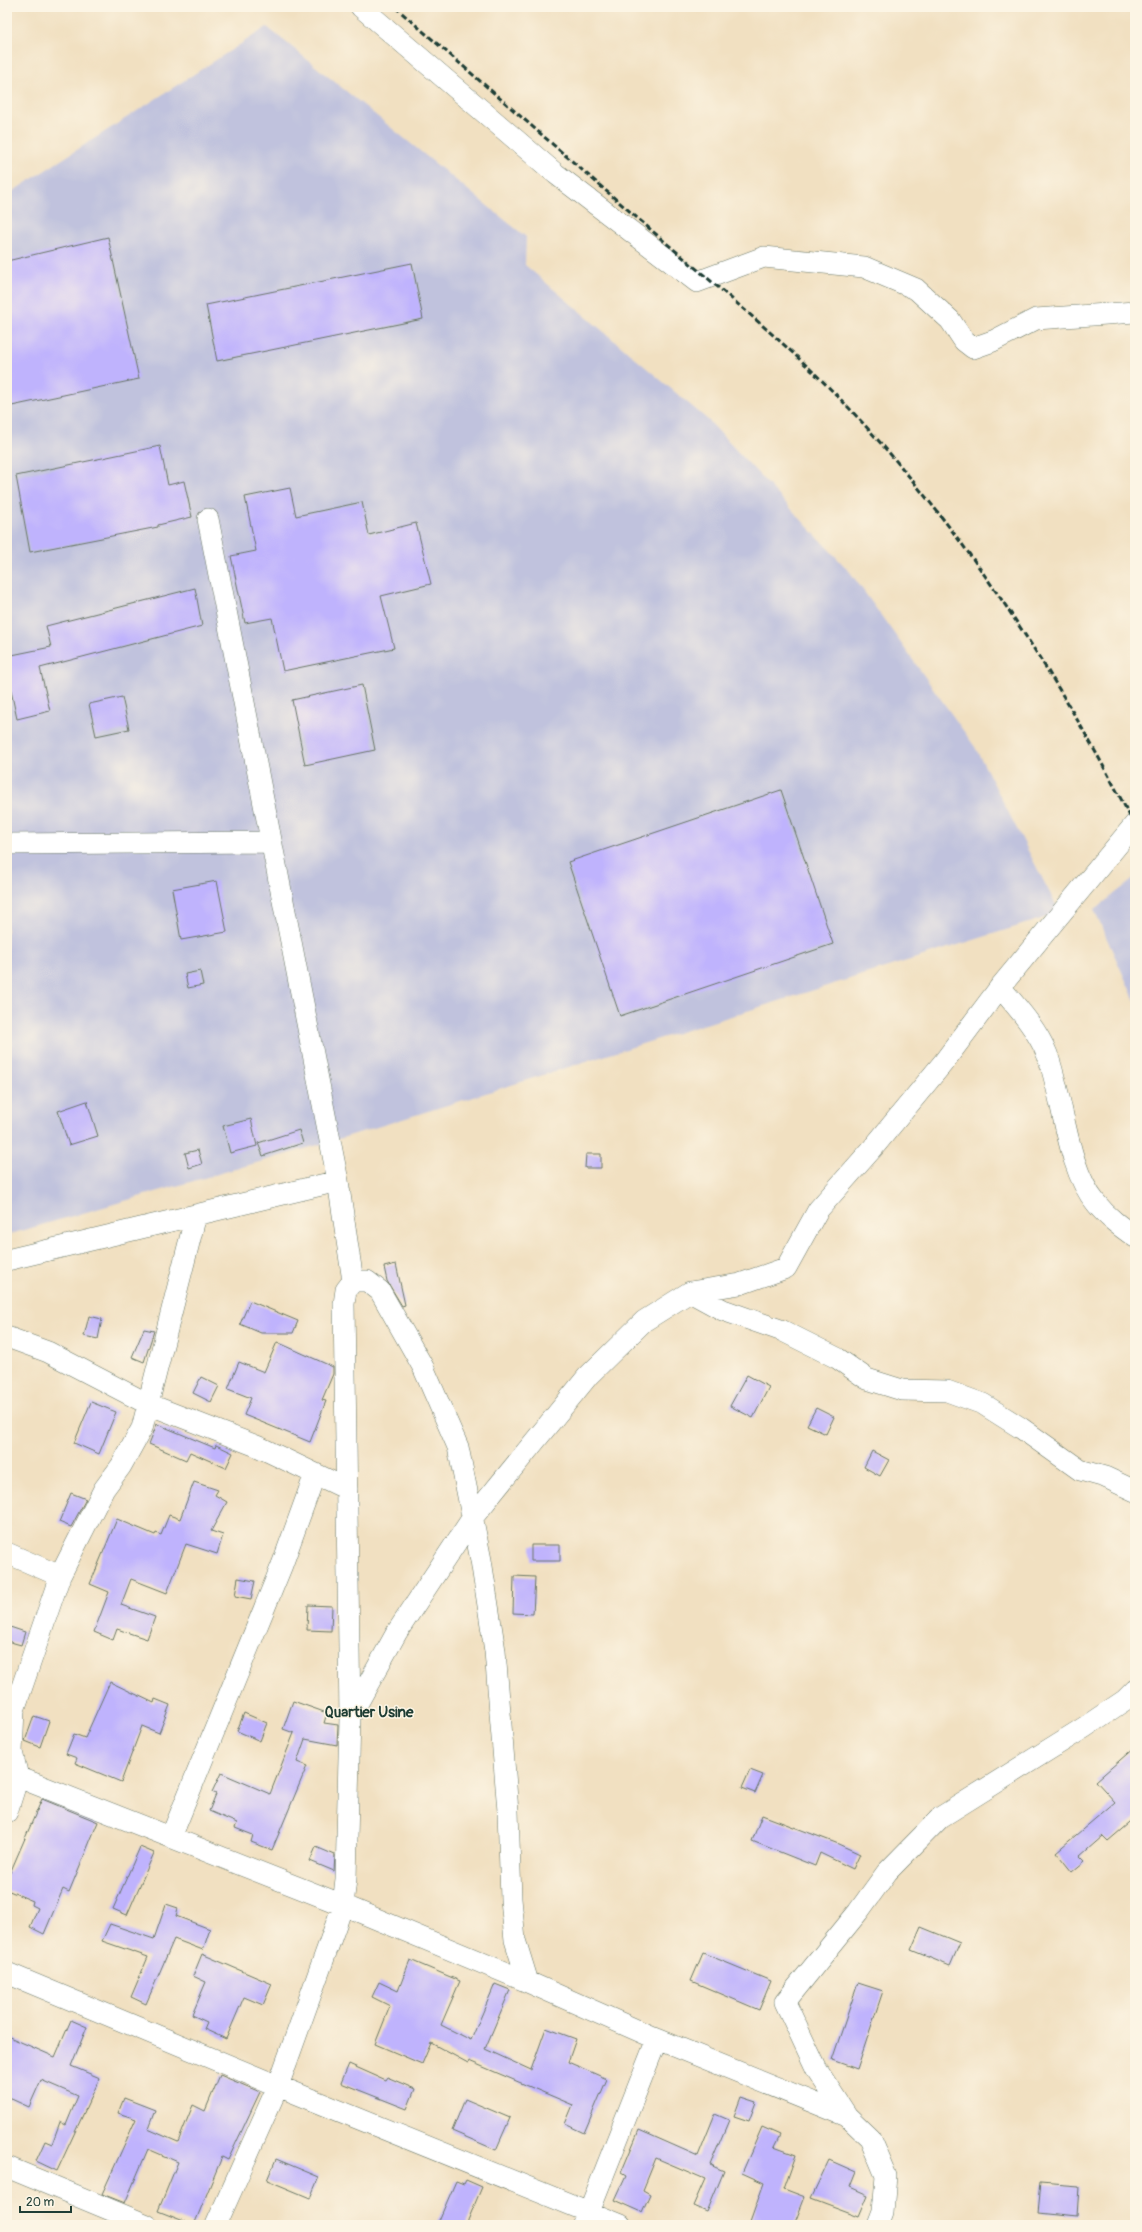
<svg xmlns="http://www.w3.org/2000/svg" width="1142" height="2232" font-family="Pangolin,sans-serif">
	<style>
		.industrial { fill: #c0c2dd }
		.building { fill: #bfb3fd }
		.lines { fill: none; stroke-linecap: round; stroke-linejoin: round }
		.minor-casing { stroke: #687665; stroke-width: 22 }
		.minor { stroke: #fff; stroke-width: 21 }
		.rail { stroke: #1f3d34; stroke-width: 3; stroke-dasharray: 6 3; stroke-linecap: butt }
		.labels { text-anchor: middle; dominant-baseline: central; stroke-width: 3; stroke-linejoin: round; paint-order: stroke }
		.neighbourhood-label { font-size: 15px; font-weight: bold; fill: #1f3d34; stroke: #fcf5e5 }
	</style>
	<rect width="100%" height="100%" fill="#fcf5e5"/>
	<filter id="ink" filterUnits="userSpaceOnUse"><feTurbulence type="fractalNoise" baseFrequency=".025" numOctaves="2"/><feDisplacementMap in="SourceGraphic" scale="8" xChannelSelector="R" yChannelSelector="G"/><feConvolveMatrix kernelMatrix="1 2 1 2 8 2 1 2 1" color-interpolation-filters="sRGB"/></filter>
	<filter id="wash" filterUnits="userSpaceOnUse"><feTurbulence type="fractalNoise" baseFrequency=".012" numOctaves="4" result="noise"/><feDisplacementMap in="SourceGraphic" scale="16" xChannelSelector="R" yChannelSelector="G"/><feGaussianBlur stdDeviation="0.9" result="paint"/><feColorMatrix in="noise" values="0 0 0 0 0 0 0 0 0 0 0 0 0 0 0 0 0 1.4 0 .05"/><feComposite in="paint" operator="in"/></filter>
	<g filter="url(#wash)">
		<rect width="100%" height="100%" fill="#f1e0c1"/>
		<!-- industrial -->
		<path class="industrial" d="M267,27L526,237L525,265L708,420L850,572L975,747L1060,913L342,1138L7,1235V195Z
			M1135,878V1001L1094,910Z"/>
		<g id="blocks">
			<!-- building -->
			<path class="building" d="M108,237L139,379L7,407V261Z
				M412,263L423,319L217,361L206,305Z
				M160,446L168,485L184,481L192,517L158,525V527L30,552L16,476Z
				M290,488L296,516L362,502L369,535L416,523L431,584L381,596L394,648L283,671L272,618L245,623L231,556L256,551L245,497Z
				M195,588L202,626L40,668L50,711L17,719L7,672V656L51,647L46,626Z
				M362,685L375,750L305,765L292,700Z
				M122,697L129,729L96,736L89,704Z
				M781,790L833,944L620,1016L568,862Z
				M217,881L227,932L181,940L172,889Z
				M200,971L203,985L188,988L185,974Z
				M87,1101L98,1136L69,1145L58,1111Z
				M251,1119L257,1146L230,1153L223,1126Z
				M299,1130L303,1143L263,1156L258,1143Z
				M198,1150L202,1164L189,1168L185,1153Z
				M586,1154H601V1168H585Z
				M396,1264L405,1305L402,1306L387,1281L384,1267Z
				M250,1301L298,1321L293,1333H261L240,1324Z
				M89,1316L102,1319L98,1339L84,1336Z
				M144,1329L154,1331L144,1362L132,1357Z
				M277,1342L333,1367V1374L322,1400L326,1401L310,1442L244,1415L251,1398L228,1389L239,1362L264,1372Z
				M747,1375L769,1387L753,1418L730,1406Z
				M201,1377L219,1386L211,1402L193,1393Z
				M91,1402L116,1412L99,1454L74,1443Z
				M816,1408L834,1417L826,1434L807,1425Z
				M157,1424L215,1448L216,1445L233,1453L226,1468L190,1452L186,1460L149,1444Z
				M872,1451L889,1460L880,1476L864,1467Z
				M194,1482L218,1490L215,1495L227,1502L211,1531L223,1535L217,1554L186,1544L167,1593L131,1579L121,1605L155,1617L147,1639L117,1629L113,1640L94,1632L109,1592L90,1584L117,1519L155,1535L156,1533L161,1535L169,1515L180,1519Z
				M71,1493L86,1499L71,1527L59,1522Z
				M531,1545H560V1561H531Z
				M514,1576L535,1577L533,1614L513,1613Z
				M238,1578L255,1581L251,1599L235,1596Z
				M308,1605L332,1606L331,1631L307,1630Z
				M7,1626L25,1632L21,1645L7,1641Z
				M110,1682L154,1703L155,1699L170,1705L159,1733L142,1726L121,1782L75,1763L77,1758L66,1754L74,1734L85,1738Z
				M293,1701L327,1713L324,1723L338,1725L337,1745L305,1739L297,1762L307,1766L272,1850L251,1842L253,1835L235,1828L237,1823L209,1811L216,1794L212,1792L221,1773L270,1794L294,1733L283,1729Z
				M244,1713L267,1723L260,1741L237,1731Z
				M34,1716L49,1721L40,1747L25,1741Z
				M1135,1747V1818L1108,1841L1103,1836L1080,1856L1085,1861L1072,1872L1056,1852L1115,1802L1096,1781Z
				M750,1770L763,1775L755,1793L742,1788Z
				M42,1799L98,1822L69,1892L63,1889L44,1934L30,1927L38,1908L32,1905L33,1901L7,1890V1871L10,1873Z
				M762,1815L836,1843L860,1854L853,1869L820,1853L815,1866L752,1841Z
				M140,1847L154,1853L127,1915L113,1909Z
				M316,1847L335,1855L334,1871L310,1861Z
				M166,1904L178,1908L176,1916L210,1929L203,1950L174,1939L146,2004L131,1997L148,1957L102,1941L110,1924L154,1939Z
				M921,1927L960,1943L950,1966L911,1950Z
				M703,1953L771,1981L759,2010L691,1981Z
				M202,1954L272,1984L263,2005L244,1997L226,2039L204,2029L207,2022L192,2015L206,1982L193,1976Z
				M410,1960L460,1981L441,2025L471,2040L495,1984L510,1990L485,2049L531,2070L546,2028L576,2039L568,2062L607,2079L584,2133L565,2124L573,2105L469,2061L468,2063L431,2043L422,2064L375,2044L390,2006L372,1997L379,1982L398,1991Z
				M858,1983L883,1991L857,2069L832,2060Z
				M71,2020L87,2027L71,2066L100,2078L57,2171L36,2161L45,2141L52,2144L60,2122L66,2125L78,2096L41,2080L29,2107L7,2097V2036L55,2057Z
				M349,2064L385,2080L387,2077L415,2089L407,2109L341,2083Z
				M220,2075L260,2092L228,2160L222,2157L194,2225L158,2211L178,2162L148,2149L125,2203L102,2194L136,2119L118,2113L124,2098L155,2110L148,2129L178,2142L193,2105L205,2111Z
				M741,2097L756,2102L749,2121L734,2116Z
				M465,2099L510,2118L496,2150L452,2131Z
				M715,2114L729,2120L710,2165L724,2171L707,2212L693,2206L705,2179L656,2158L643,2190L650,2194L642,2212L615,2200L626,2176L621,2173L639,2130L698,2156Z
				M762,2127L780,2135L774,2147L796,2155L784,2189L805,2197L794,2225H749L764,2183L742,2173Z
				M276,2159L319,2177L310,2198L267,2180Z
				M829,2160L856,2172L850,2187L868,2195L859,2216L811,2198Z
				M466,2180L482,2187L466,2225H437L456,2181L464,2184Z
				M1041,2184L1079,2187L1077,2216L1038,2212Z"/>
		</g>
	</g>
	<g filter="url(#ink)">
		<use href="#blocks" fill-opacity="0" stroke="#687665" stroke-width="1"/>
		<g class="lines">
			<!-- minor casing -->
			<g class="minor-casing">
				<path id="minor" d="M361,7L556,174L697,282L764,257L864,267L916,289L950,320L964,341L973,348L993,341L1036,319L1135,312
					M208,519L338,1181L353,1281L346,1290L344,1304L350,1717L346,1879L343,1905L278,2086L216,2225
					M7,844L271,842
					M1000,987C1017,1007 1037,1029 1047,1054C1064,1099 1066,1167 1096,1203C1107,1217 1121,1227 1135,1237
					M7,1260L338,1181
					M353,1281H367L380,1291L423,1367L458,1447L481,1560L495,1651L508,1811L511,1899L515,1940L528,1982
					M690,1292L723,1310L783,1331L837,1358L867,1379L902,1390L947,1391L983,1404L1021,1428L1080,1470L1105,1477L1135,1491
					M7,1337L48,1352L148,1404L259,1447L347,1489
					M7,1553L60,1576
					M351,1715L397,1632L473,1517L588,1376L644,1321L690,1292L740,1284L786,1268L818,1210L872,1149L943,1063L1000,987L1135,824
					M18,1777L343,1905L528,1982L657,2039L847,2116
					M7,1812L18,1777L12,1752L14,1710L60,1576L104,1489L121,1466L142,1428L196,1215
					M171,1837L282,1565L315,1474
					M7,1973L278,2086L621,2225
					M7,2167L147,2225
					M584,2224L657,2039
					M878,2225L883,2212L886,2176L870,2138L847,2116L817,2070L785,2002L858,1912L887,1872L941,1817L1085,1727L1125,1700L1135,1690"/>
			</g>
			<!-- minor -->
			<use href="#minor" class="minor"/>
			<!-- rail -->
			<path class="rail" d="M395,7C485,85 575,164 665,242C727,295 792,348 848,407C964,531 1058,675 1135,826"/>
		</g>
	</g>
	<g class="labels">
		<!-- neighbourhood labels -->
		<g class="neighbourhood-label">
			<text x="369" y="1712">Quartier Usine</text>
		</g>
	</g>
	<!-- margin -->
	<rect width="1142" height="2232" fill="none" stroke="#fcf5e5" stroke-width="24"/>
	<!-- scale -->
	<path d="M20 2206v6h51v-6" fill="none" stroke="#1f3d34" stroke-width="2"/>
	<text x="26" y="2206" font-size="12" fill="#1f3d34" stroke="#fcf5e5" stroke-width="3" paint-order="stroke">20 m</text>
</svg>
